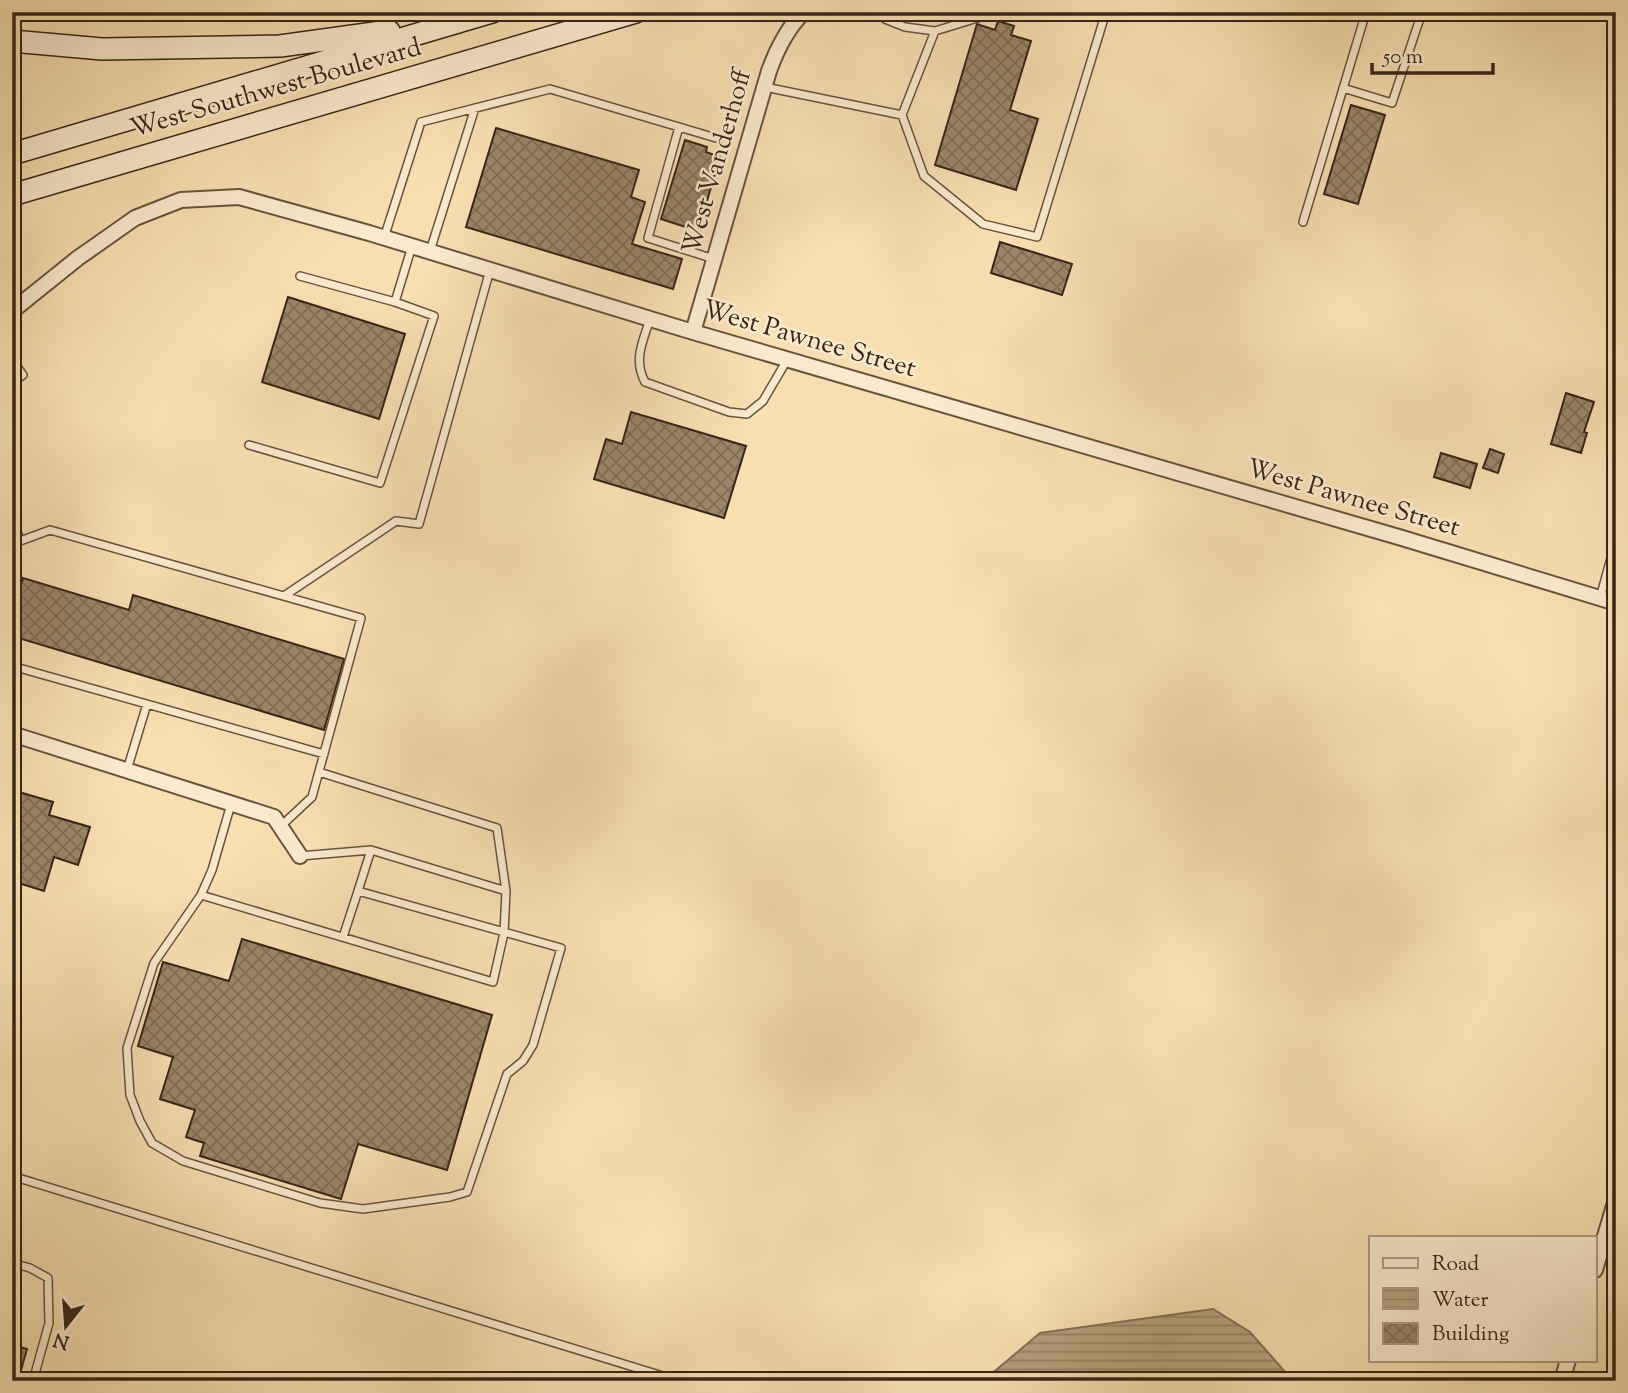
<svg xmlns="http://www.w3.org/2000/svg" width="1628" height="1393" font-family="'Sorts Mill Goudy',serif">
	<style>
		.water { fill: url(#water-rules); stroke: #836f54; stroke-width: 2 }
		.building { fill: url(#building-cross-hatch); stroke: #372517; stroke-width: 2 }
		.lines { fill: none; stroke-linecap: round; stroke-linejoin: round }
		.service-casing { stroke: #67543e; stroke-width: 10 }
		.minor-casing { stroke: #67543e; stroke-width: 18 }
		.secondary-casing { stroke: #372517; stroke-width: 24 }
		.service { stroke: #faeacd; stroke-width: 7 }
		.minor { stroke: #faeacd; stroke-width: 14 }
		.secondary { stroke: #faeacd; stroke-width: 21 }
		.labels { text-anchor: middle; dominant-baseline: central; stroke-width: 5; stroke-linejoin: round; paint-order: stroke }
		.street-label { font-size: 26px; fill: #372517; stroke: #faeacd }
	</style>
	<defs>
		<pattern id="water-rules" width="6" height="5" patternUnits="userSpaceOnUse" patternTransform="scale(1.75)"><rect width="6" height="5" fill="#b6a07d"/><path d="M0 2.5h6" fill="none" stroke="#958265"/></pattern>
		<pattern id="building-cross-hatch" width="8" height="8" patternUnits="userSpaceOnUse" patternTransform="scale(1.75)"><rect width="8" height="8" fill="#9b8668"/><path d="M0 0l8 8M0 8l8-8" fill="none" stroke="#7f6d55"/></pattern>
	</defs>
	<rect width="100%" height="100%" fill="#f8dfb2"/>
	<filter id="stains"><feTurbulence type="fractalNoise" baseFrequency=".00286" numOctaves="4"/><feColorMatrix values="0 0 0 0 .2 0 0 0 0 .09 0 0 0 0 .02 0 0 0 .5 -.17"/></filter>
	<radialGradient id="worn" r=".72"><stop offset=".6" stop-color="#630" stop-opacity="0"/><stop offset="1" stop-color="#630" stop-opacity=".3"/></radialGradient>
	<!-- water -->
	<path class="water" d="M1213,1309L1250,1332L1293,1381H983L1040,1333Z"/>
	<!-- building -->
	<path class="building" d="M998,21L1014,26L1011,35L1031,41L1010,110L1038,119L1016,190L935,165L977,24L995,30Z
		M1351,105L1385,115L1358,204L1324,194Z
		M496,128L639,170L631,197L645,202L632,244L682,259L673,289L466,227Z
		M685,140L707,147L706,152L720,157L698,231L661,219Z
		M1000,242L1072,264L1062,295L991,273Z
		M288,297L405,334L379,419L262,382Z
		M1566,393L1594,402L1584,432L1587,433L1581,453L1551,444Z
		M631,412L746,446L724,518L594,479L606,439L622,444Z
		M1490,449L1504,454L1498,473L1483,468Z
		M1441,453L1477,464L1470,488L1434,477Z
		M23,578L129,610L133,595L344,659L324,730L12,636V612Z
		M12,790L53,802L49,815L90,827L78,865L54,857L44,891L12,881Z
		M242,939L492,1015L447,1170L358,1144L341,1199L200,1156L204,1143L186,1137L195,1110L160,1099L173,1057L138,1046L163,962L229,981Z
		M12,1345L27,1349L18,1381H12Z"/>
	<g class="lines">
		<!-- service casing -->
		<g class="service-casing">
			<path id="service" d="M935,31L997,12
				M765,87L902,115L935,31L905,27L885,19L882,12
				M1343,88L1392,103L1422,12
				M902,115L924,176L983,224L1037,237L1106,12
				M679,127L716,138
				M1303,222L1366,12
				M384,238L421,122L550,89L679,127L648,238L714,259
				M430,251L475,108
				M300,276L395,302L412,246
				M650,319C643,341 633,360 645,382L729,412L747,414L763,401L787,360
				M12,360L23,375L12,383
				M249,445L380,483L434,316L395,302
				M12,515L20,541
				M12,544L50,530L361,618L312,797L281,826
				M284,596L396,521L419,524L490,270
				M1600,598L1611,558
				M12,666L324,754
				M127,770L147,704
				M319,772L497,828L506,891
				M231,804L212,870L201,895L493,982L504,933L506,891L371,850L300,856
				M358,891L371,850
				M201,895L154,963L127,1048L130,1095L140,1121L152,1143L183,1161L320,1203L363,1209L450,1197L467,1192L507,1074L523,1061L533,1045L561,948L358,891L343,937
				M12,1176L679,1381
				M12,1263L30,1268L48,1278L49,1323L33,1381"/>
		</g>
		<!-- minor casing -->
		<g class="minor-casing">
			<path id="minor" d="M12,311L78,258L135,218L181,200L239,197L369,233L693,332L1402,538L1616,603
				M693,332L769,71C777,49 787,28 804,12
				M12,734L274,817L300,856
				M1595,1270L1616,1199
				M1562,1381L1568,1360"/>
		</g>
		<!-- secondary casing -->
		<g class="secondary-casing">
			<path id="secondary" d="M12,41L102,49L280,46L389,31
				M12,154L492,12
				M12,195L636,12"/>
		</g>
		<!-- service -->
		<use href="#service" class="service"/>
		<!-- minor -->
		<use href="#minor" class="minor"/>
		<!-- secondary -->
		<use href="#secondary" class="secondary"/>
	</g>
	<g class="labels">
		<!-- street labels -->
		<g class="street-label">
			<text transform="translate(276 89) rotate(-16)">West Southwest Boulevard</text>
			<text transform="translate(718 162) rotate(-74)">West Vanderhoff</text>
			<text transform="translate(809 340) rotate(16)">West Pawnee Street</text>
			<text transform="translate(1353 499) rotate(16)">West Pawnee Street</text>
		</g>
	</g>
	<!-- margin -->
	<rect width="1628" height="1393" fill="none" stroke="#f8dfb2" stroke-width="42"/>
	<rect x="14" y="14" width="1600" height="1365" fill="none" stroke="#372517" stroke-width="3.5"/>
	<rect x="21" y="21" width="1586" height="1351" fill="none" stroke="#372517" stroke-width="2"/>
	<!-- legend -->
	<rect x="1369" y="1236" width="228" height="126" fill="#faeacd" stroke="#ac9b84" stroke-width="2"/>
	<rect x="1383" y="1258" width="35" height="10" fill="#faeacd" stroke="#ac9b84" stroke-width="2"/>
	<text x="1432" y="1270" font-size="21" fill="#372517">Road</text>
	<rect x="1383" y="1288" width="35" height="21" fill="url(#water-rules)" stroke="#ac9b84" stroke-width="2"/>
	<text x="1432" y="1306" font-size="21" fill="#372517">Water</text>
	<rect x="1383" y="1323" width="35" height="21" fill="url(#building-cross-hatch)" stroke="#ac9b84" stroke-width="2"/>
	<text x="1432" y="1340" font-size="21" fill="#372517">Building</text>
	<!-- north arrow -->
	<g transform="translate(66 1326) rotate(197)" stroke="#faeacd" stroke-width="5" paint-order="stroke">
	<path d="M0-5L12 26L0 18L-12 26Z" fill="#372517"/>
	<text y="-10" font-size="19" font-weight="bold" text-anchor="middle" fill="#372517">N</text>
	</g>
	<!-- scale -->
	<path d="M1372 63v10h121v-10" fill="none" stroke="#372517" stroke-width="3.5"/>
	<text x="1383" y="63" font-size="21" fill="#372517" stroke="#faeacd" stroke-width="5" paint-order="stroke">50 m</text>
	<rect width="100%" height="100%" filter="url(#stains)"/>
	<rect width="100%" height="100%" fill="url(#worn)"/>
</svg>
